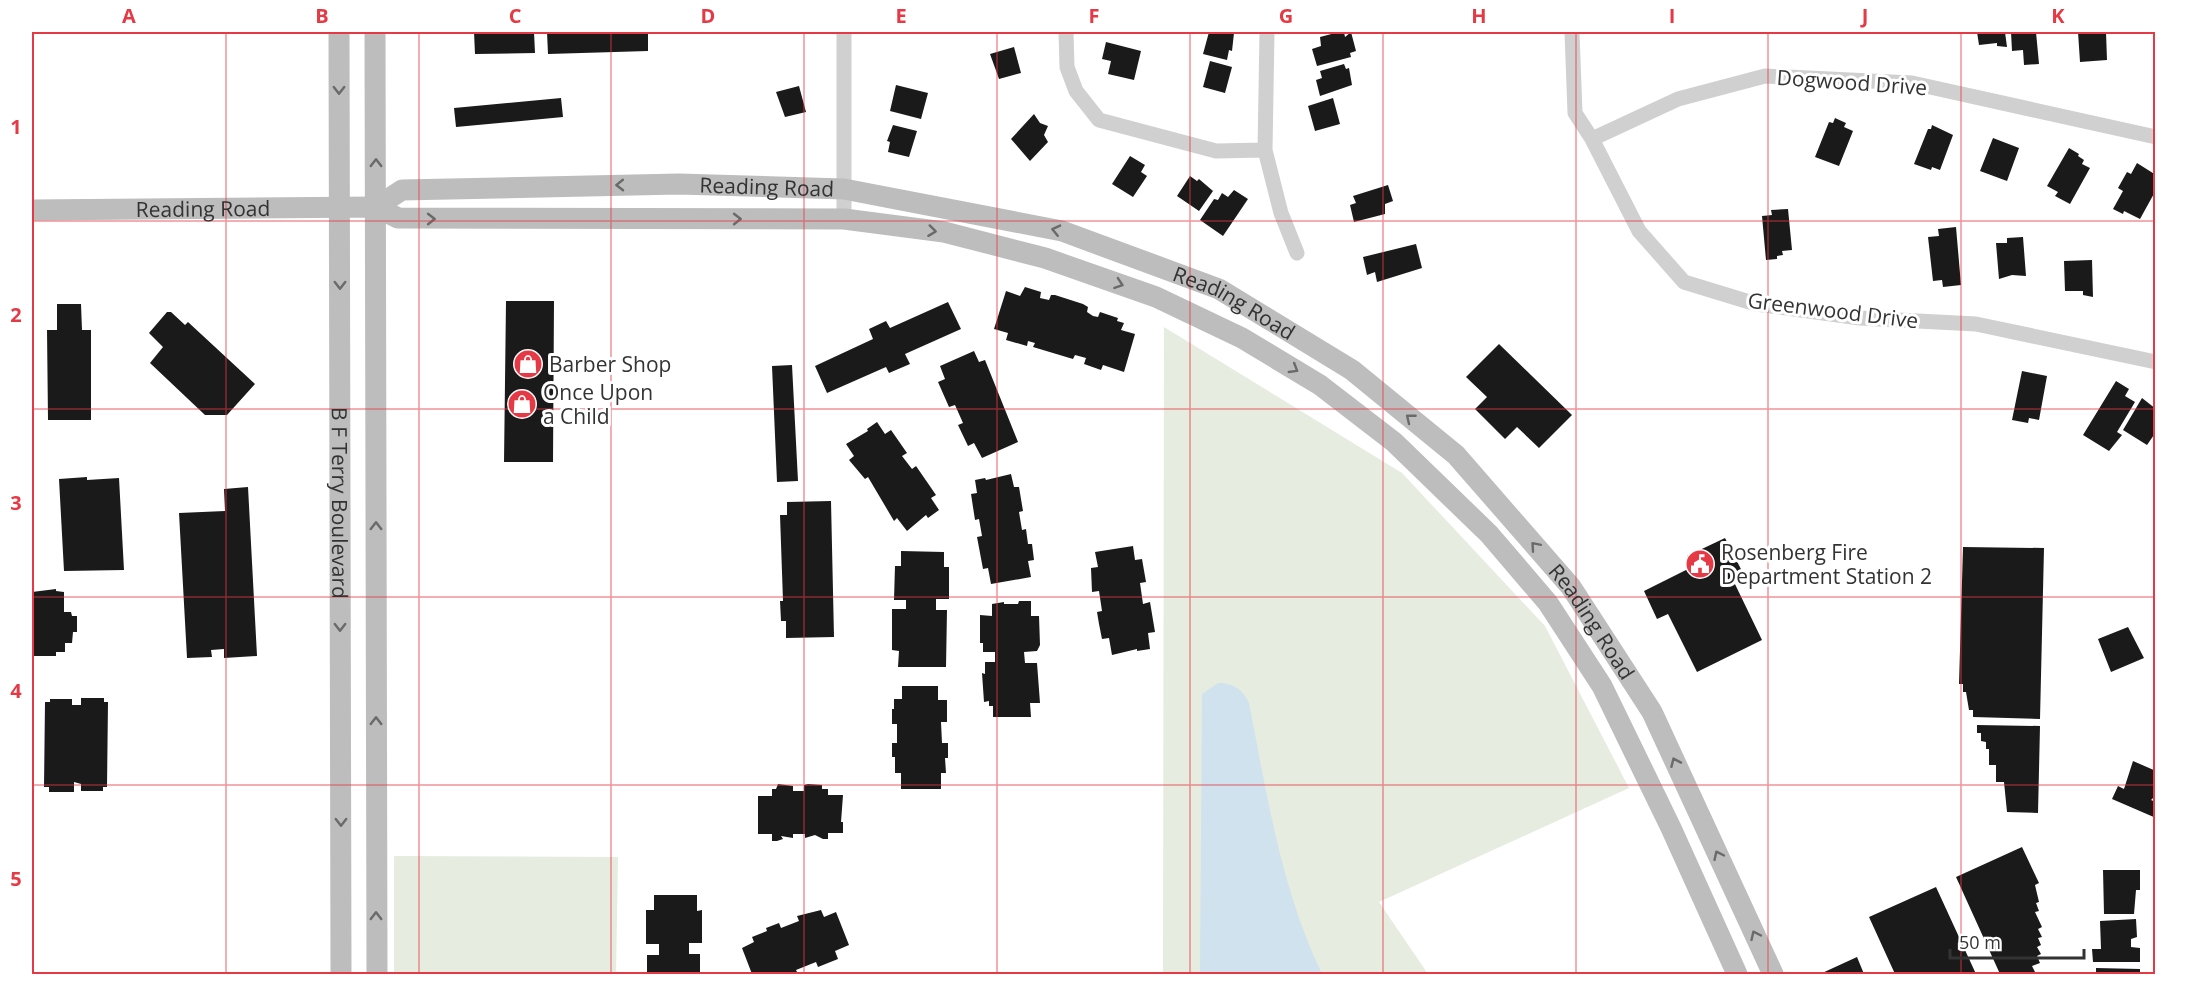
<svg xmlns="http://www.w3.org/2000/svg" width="2187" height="1006" font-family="'Open Sans',sans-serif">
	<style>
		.green { fill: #e6ecdf }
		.water { fill: #cfe2ee }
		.building { fill: #1a1a1a }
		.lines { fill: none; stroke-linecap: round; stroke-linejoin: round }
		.minor { stroke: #d0d0d0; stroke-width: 15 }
		.secondary { stroke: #bdbdbd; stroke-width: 21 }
		.oneway { stroke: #6a6a6a }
		.grid { fill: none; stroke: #e63946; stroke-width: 1.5; stroke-opacity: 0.55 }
		.labels { text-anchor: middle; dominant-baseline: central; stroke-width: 6; stroke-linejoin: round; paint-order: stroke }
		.street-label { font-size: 21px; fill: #333; stroke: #fff }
		.poi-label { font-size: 21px; fill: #333; stroke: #fff; text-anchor: start }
		.neatline { fill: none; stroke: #e63946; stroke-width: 2 }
		.grid-label { font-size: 20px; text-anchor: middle; font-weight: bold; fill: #e63946 }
	</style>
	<rect width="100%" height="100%" fill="#fff"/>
	<!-- green -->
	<path class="green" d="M1164,327L1402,473L1545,626L1629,788L1379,902L1428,974H1163Z
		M394,856L618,857L616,974H394Z"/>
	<!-- water -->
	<path class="water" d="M1218,683C1234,683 1242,689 1249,703C1267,795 1281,889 1322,974H1200L1202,694Z"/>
	<!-- building -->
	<path class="building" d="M474,32H534L535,53L475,54Z
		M547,32H648V51L548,54Z
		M1209,32L1234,33L1232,51L1229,50L1227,60L1203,54Z
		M1339,32H1344L1345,37L1351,32L1356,51L1350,53L1351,57L1317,66L1312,49L1321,46L1320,37Z
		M1977,32H2005L2007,47L1997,46V43L1979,45Z
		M2011,32H2036L2039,64L2024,65L2023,50L2012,51Z
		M2078,32H2106L2107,60L2080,62Z
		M1106,42L1141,51L1134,80L1108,74L1111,61L1102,59Z
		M1014,47L1021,73L999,79L990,54Z
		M1210,61L1232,67L1225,93L1203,87Z
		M1344,64L1346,69L1349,68L1352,85L1320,96L1316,80L1322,78L1320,71Z
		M896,85L928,93L921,119L890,111Z
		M799,86L806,112L785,117L776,92Z
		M561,98L563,117L456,127L454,108Z
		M1333,98L1340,124L1315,131L1308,106Z
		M1034,114L1040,123L1048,126L1044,135L1048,142L1030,161L1011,139Z
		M1835,118L1846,123L1844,127L1853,131L1839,166L1815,157L1829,122L1833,123Z
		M893,125L917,131L909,157L888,152L890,142L887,141Z
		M1932,125L1953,135L1940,170L1932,167L1931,170L1914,164L1928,129H1931Z
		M1993,138L2019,148L2007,181L1980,171Z
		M2069,148L2079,154L2078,156L2084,160L2082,164L2090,168L2070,204L2055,196L2058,192L2047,186Z
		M1130,156L1145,165L1141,172L1147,176L1133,197L1112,184Z
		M2137,163L2156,175V190L2140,219L2124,211L2123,214L2113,209L2123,191L2118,188L2127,172L2131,174Z
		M1190,176L1197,181L1199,179L1213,191L1199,211L1177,196Z
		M1388,185L1393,201L1385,204V214L1354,222L1350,205L1356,203L1353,196Z
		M1234,190L1248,199L1223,236L1200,220L1214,199L1218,200L1222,193L1228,197Z
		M1788,209L1792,250L1782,251L1783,255L1777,256V259L1766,260L1762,216L1772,215L1771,210Z
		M1956,227L1961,285L1943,287L1942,280L1933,281L1928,237L1939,236L1938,229Z
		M2023,237L2026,276L2012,275L1999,279L1996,243H2007V238Z
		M1416,244L1422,268L1377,282L1375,272L1367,275L1363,257Z
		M2092,260L2093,297L2083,295V291H2065L2064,261Z
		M1025,287L1041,292L1040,298L1049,300L1051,295H1055L1083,304L1088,307L1087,312L1093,316L1098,317L1100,312L1118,318L1117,321L1124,323L1121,330L1135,334L1124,372L1103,365L1101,370L1084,364L1086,358L1075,355L1073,359L1033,347L1035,343L1028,341L1027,346L1006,340L1008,333L994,329L1006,291L1020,296Z
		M506,301H554L553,462H504Z
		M948,302L961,329L905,354L910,364L889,373L886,367L827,393L815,366L873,339L869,329L886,321L890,328Z
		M57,304H81L82,330H91V420H48L47,330H57Z
		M167,312H171L185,325L188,322L255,384L227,415H205L150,363L163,347L149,333Z
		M1499,344L1572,415L1539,448L1517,427L1505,439L1475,409L1487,397L1466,377Z
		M974,351L979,362L985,360L1018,442L982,458L974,443L968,446L958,425L963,423L955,405L949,407L938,382L945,379L940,366Z
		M792,365L798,481L777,482L772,366Z
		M2022,371L2047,376L2039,420L2029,418L2028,423L2012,420Z
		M2116,381L2129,389L2125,396L2135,402L2117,432L2122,435L2109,451L2083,435Z
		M2142,398L2156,409V432L2147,445L2123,430Z
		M877,422L885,434L891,430L907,453L902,456L912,469L916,466L936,495L931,498L939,510L928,518L926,515L907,531L897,518L894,521L868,477L865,479L849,460L854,456L846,444L868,431L867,429Z
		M1011,474L1014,487H1019L1023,511L1019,512L1022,530L1026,529L1028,544H1032L1034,560L1028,561L1031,577L991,584L988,568L983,569L977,537L982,536L979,519L975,520L971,494L977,493L975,480L985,478L986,480Z
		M87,477V480L119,478L124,570L64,571L59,479Z
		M248,487L257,656L224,658V649L211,650L212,657L187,658L179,513L225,511L224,489Z
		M831,501L834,637L786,638V621H781L780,601H783L780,515H787V502Z
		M1725,538L1744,575L1733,580L1762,640L1697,672L1668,614L1657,619L1644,591L1692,567L1687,556Z
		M1133,546L1135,560L1142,559L1146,582L1140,583L1143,604L1150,602L1155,632L1148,633L1150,649L1137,651V649L1112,655L1109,638L1102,639L1099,624L1097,612L1102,611L1099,591L1092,592L1091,568L1098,567L1095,552Z
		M1963,547L2044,548L2040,719L1973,717V710H1969L1966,692H1963V684H1959Z
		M901,551L944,552V567H949V599H936V610H947L946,667H898L899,651L892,650V609H906V600H894L895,566H901Z
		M56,589V591L64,592V612H71L72,616H77V632H73L72,643H65V652H56V656H33L32,592Z
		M1019,601H1031V616H1039L1040,645L1037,651L1024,652L1025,663H1037L1040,703H1030L1031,717H993V706H989V701L984,702L982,673L985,674V662H995V652H983V643H980V615L992,616V604L1004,602V604H1018Z
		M2128,627L2144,658L2111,672L2098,639Z
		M902,686H938V700H947V722H941L942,743H948V758H945L946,773H941V789H901V773H895V757H892V743H897V724H892V709H894V699H902Z
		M81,698H104V702H108L107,787H103V791H81V784L74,782V792H49V787H44L45,702H50V699H72V705H81Z
		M1977,725L2040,726L2038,813L2007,812L2004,782H1996V765H1989V749H1986V742L1981,741V733H1977Z
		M2133,761L2156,771V795L2151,800L2156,802V818L2112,799L2118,786L2124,789Z
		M778,784L793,786V791H804V785L808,784L822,785V789H828V795H843L841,822H843V833H828V839H823L815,835L805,838V834H793V838L781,836L783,839L777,841H772V834H758V796H772V789H776Z
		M2022,847L2039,883L2035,885L2039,902L2036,903L2039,911L2035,912L2042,927L2038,929L2042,937L2038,938L2041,945L2037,947L2041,954L2037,956L2040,963L2032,966L2036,974H2000L1956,877Z
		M2103,870H2140V890H2136L2134,914H2104Z
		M1936,887L1976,974H1895L1869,917Z
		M654,895H697V911L702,910V943H689V954H700V974H647V955H659V944H646V910H654Z
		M821,910L824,917L836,912L849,945L835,951L838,959L818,967L816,962L796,970L798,974H752L742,948L754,942L752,937L767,931L766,928L779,923L781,928L799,921L797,916Z
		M2136,919L2137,937L2131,939V947L2140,948V962H2093L2092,949H2101L2100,921Z
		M1857,957L1864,974H1820Z
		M2096,968L2140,969V974H2096Z"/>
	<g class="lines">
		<!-- minor -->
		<path class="minor" d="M844,32V219
			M1066,32L1067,67L1076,91L1099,120L1216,151L1265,150
			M1267,32L1265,150L1281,213L1297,253
			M1572,32L1575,113L1592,139L1639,231L1684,282L1756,304L1860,318L1976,324L2156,362
			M1592,139L1678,99L1765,76L1912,83L2156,137"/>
		<!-- secondary -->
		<g class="secondary">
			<path id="s1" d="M339,32L341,974"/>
			<path d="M375,32L377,974"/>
			<path id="s2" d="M376,207L402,190L679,184L844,189L1062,231L1219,289L1352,370L1456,455L1571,587L1652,712L1773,974"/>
			<path id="s3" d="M32,210L376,207L398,218L844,219L944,232L1045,258L1156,297L1242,338L1320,385L1394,442L1489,534L1548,603L1602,686L1671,828L1737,974"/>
		</g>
	</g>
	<!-- one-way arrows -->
	<defs><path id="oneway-chevron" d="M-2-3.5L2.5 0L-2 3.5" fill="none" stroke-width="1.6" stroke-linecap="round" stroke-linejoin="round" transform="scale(1.5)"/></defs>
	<g class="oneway">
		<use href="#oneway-chevron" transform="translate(339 90) rotate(90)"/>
		<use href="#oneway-chevron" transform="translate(376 163) rotate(-90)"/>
		<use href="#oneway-chevron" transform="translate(620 185) rotate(179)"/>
		<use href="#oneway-chevron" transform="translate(431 219)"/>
		<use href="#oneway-chevron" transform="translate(737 219)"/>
		<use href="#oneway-chevron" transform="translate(1056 230) rotate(-167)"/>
		<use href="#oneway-chevron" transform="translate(932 231) rotate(7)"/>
		<use href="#oneway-chevron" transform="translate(1119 284) rotate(19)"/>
		<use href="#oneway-chevron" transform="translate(340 285) rotate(90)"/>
		<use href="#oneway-chevron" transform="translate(1294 369) rotate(31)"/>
		<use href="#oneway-chevron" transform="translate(1410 418) rotate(-141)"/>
		<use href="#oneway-chevron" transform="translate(376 526) rotate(-90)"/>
		<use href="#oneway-chevron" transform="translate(1535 546) rotate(-131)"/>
		<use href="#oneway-chevron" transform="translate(340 627) rotate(90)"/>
		<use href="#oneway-chevron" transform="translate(376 721) rotate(-90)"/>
		<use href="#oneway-chevron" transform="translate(1675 762) rotate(-114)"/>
		<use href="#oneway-chevron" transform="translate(341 822) rotate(90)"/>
		<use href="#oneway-chevron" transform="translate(1718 855) rotate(-115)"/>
		<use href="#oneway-chevron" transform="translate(376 916) rotate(-90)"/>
		<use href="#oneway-chevron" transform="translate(1755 935) rotate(-115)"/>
	</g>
	<!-- grid -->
	<path class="grid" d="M226,32V974M419,32V974M611,32V974M804,32V974M997,32V974M1190,32V974M1383,32V974M1576,32V974M1768,32V974M1961,32V974M32,221H2156M32,409H2156M32,597H2156M32,785H2156"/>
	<!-- icons -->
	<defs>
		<g id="shop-disc" transform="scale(1.5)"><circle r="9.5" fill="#e63946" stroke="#fff"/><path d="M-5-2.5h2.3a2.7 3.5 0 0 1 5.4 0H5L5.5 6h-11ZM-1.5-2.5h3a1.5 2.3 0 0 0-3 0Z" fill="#fff"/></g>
		<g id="civic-disc" transform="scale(1.5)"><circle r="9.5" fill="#e63946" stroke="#fff"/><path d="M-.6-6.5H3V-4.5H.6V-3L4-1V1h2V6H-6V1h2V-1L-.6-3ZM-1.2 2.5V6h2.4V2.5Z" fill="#fff"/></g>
	</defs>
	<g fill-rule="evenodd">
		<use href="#shop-disc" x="528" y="364"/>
		<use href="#shop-disc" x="522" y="404"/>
		<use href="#civic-disc" x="1700" y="564"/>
	</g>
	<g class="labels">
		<!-- street labels -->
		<g class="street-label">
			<text transform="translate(1852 82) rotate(4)">Dogwood Drive</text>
			<text stroke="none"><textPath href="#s2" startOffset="396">Reading Road</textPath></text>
			<text stroke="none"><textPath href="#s3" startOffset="171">Reading Road</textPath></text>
			<text stroke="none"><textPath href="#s2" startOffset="882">Reading Road</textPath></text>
			<text transform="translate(1833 310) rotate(7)">Greenwood Drive</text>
			<text stroke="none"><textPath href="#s1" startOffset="471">B F Terry Boulevard</textPath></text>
			<text stroke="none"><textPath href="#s2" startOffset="1368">Reading Road</textPath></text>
		</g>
		<!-- poi labels -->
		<g class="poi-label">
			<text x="549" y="364">Barber Shop</text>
			<text x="543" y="392">Once Upon<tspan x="543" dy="24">a Child</tspan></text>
			<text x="1721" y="552">Rosenberg Fire<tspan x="1721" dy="24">Department Station 2</tspan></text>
		</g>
	</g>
	<!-- border -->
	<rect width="2187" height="1006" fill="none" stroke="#ffffff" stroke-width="66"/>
	<!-- scale -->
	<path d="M1950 949v9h134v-9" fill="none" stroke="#333333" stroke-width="3"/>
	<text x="1959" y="949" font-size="18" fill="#333333" stroke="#ffffff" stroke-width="4.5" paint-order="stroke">50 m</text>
	<rect x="33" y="33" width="2121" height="940" class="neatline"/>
	<g class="grid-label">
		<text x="129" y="23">A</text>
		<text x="322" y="23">B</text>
		<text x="515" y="23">C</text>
		<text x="708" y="23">D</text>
		<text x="901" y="23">E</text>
		<text x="1094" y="23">F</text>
		<text x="1286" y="23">G</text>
		<text x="1479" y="23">H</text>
		<text x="1672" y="23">I</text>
		<text x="1865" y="23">J</text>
		<text x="2058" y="23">K</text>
		<text x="16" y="134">1</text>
		<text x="16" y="322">2</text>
		<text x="16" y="510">3</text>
		<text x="16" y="698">4</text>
		<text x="16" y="886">5</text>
	</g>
</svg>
